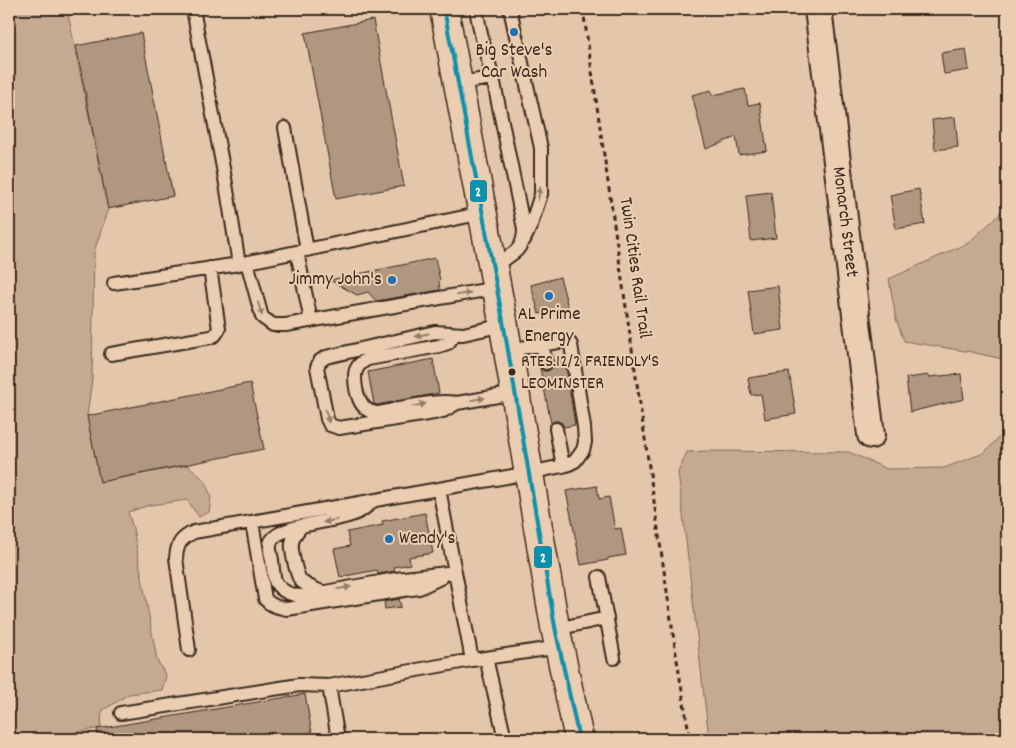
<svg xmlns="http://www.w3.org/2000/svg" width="1016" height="748" font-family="Dekko,sans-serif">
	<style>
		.green { fill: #c5aa91; stroke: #806a58 }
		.building { fill: #b09780; stroke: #3b2a1e }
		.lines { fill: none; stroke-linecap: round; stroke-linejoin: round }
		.lane-casing { stroke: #3b2a1e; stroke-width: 16 }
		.street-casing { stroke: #3b2a1e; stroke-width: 30 }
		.highway-casing { stroke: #3b2a1e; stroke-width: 31 }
		.path { stroke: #3b2a1e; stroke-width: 3; stroke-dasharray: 5 4; stroke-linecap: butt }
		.lane { stroke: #ebceb1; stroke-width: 12 }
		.street { stroke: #ebceb1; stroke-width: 26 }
		.highway { stroke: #ebceb1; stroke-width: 28 }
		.bus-1-casing { stroke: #ebceb1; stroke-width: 8 }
		.bus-1 { stroke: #0c90ab; stroke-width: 4 }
		.oneway { fill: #937c68 }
		.poi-dot { fill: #1f6fb2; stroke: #ebceb1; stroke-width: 2 }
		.bus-dot { fill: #3b2a1e; stroke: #ebceb1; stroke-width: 2 }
		.labels { text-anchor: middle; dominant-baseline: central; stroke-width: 4; stroke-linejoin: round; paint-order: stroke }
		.bus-label { font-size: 18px; fill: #3b2a1e; stroke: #ebceb1; text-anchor: start }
		.poi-label { font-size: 19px; fill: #3b2a1e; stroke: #ebceb1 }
		.street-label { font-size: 19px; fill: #3b2a1e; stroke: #ebceb1 }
		.line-badge { stroke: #ebceb1; stroke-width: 2 }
		.badge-label { font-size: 14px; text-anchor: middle; font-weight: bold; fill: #fff }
	</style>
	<rect width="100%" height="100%" fill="#e4c7ab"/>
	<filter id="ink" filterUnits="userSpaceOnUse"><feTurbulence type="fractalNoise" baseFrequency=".02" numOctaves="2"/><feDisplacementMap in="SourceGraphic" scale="10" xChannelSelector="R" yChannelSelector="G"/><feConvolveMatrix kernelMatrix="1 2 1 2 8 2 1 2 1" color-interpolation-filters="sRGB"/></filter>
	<g filter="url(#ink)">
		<!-- green -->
		<path class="green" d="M9,9H67L108,209L94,252L92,379L87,416L100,482L188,465L204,480L211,496L209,512L199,517L187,500L150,505L128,512L133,528L157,660L166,676L162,690L129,694L102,711L101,728L73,733V739H12L9,636Z
			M1007,197V360L971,352L904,341L896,319L889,279L968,243L999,215Z
			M1007,429V739H709L678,472L687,452L706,451L849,452L887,469L944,468L984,453Z"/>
		<!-- building -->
		<path class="building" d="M373,20L404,186L336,199L305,33Z
			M141,33L173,196L108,209L76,46Z
			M966,49L969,70L944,74L941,53Z
			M745,89L748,105L760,103L767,151L739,155L736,137L706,149L692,95L711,90L712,95Z
			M955,117L958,147L935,150L932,120Z
			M919,189L925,224L896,229L890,195Z
			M771,192L776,238L751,241L746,195Z
			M435,258L440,280L439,281L440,290L376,301L368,292L357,295L330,280Z
			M560,277L568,307L539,314L531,285Z
			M778,286L783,330L754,334L748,290Z
			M433,359L439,393L377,405L374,404L368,372Z
			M565,360L575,425L564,427L562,423L558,421H554L551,423L540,368L544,371H548L554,366V362Z
			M789,372L796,414L765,419L761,394L751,395L748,378Z
			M961,374L964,399L910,412L906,378L929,375V377Z
			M250,383L264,449L100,482L87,416Z
			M597,486L599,499L609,497L615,529L621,528L626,555L608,558V560L581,565L566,491Z
			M425,513L433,553L409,557L410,564L394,567L395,571L378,574L377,570L340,577L334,549L350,546L347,532L383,525L382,521Z
			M399,599L401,607L385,609L384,602Z
			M305,694L313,739H98L97,729Z"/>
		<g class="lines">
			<!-- lane casing -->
			<g class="lane-casing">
				<path id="lane" d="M193,9L226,184L239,264L483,213
					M476,9L482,39L493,78
					M510,9L541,148V194L531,225L524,240
					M458,83L493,78L524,229C524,252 510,255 493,266
					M285,128L307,250
					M297,252L311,321
					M247,262L262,317L273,325H286L497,288
					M114,283L239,264
					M504,325L463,334L435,332L326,357L320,361L317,367L327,419L330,425L339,428L434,413L443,411L457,403L516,393
					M455,334L448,343L439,346L368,359C361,362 355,367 355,376C355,390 359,411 376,413C383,413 392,410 399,408C419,405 437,400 457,403
					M542,344L546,363
					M111,354L211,337L215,335L219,329L210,268
					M556,429L563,466
					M439,489L472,660
					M371,503C368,505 365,508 362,510C340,524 283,522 271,541C268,547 271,554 272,560C273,567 273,577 276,583C282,592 293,596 303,596L396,579L455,572
					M252,522L265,599C271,606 278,607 287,609L404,590L419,588L442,577
					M302,526C298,530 293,536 292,543C291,550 296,575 301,581C306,586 315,589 322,592
					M599,577L614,658
					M556,629L607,618
					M189,650L176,558C177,544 181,538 194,532L529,473L567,465L575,461L583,450L585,442L584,427L571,345L569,342L565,341L508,350
					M486,658L505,739
					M121,713L299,685L329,686
					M338,739L329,686L472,660L560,647"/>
			</g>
			<!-- street casing -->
			<g class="street-casing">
				<path id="street" d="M818,9L871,435"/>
			</g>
			<!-- highway casing -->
			<g class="highway-casing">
				<path id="highway" d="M444,9L503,321L555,627L579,739"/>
			</g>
			<!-- path -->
			<path class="path" d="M583,9L676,654L690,739"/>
			<!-- lane -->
			<use href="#lane" class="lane"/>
			<!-- street -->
			<use href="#street" class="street"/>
			<!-- highway -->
			<use href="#highway" class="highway"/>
			<!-- bus-1 casing -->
			<g class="bus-1-casing">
				<path id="bus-1" d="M444,9L503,321L555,627L579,739"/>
			</g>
			<!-- bus-1 -->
			<use href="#bus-1" class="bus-1"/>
		</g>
		<!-- one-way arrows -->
		<defs><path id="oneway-solid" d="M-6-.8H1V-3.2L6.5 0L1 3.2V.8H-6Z" transform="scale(1.25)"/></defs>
		<g class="oneway">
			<use href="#oneway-solid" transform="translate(539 194) rotate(-81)"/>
			<use href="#oneway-solid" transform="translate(464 294) rotate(-10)"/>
			<use href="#oneway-solid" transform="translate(260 309) rotate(73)"/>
			<use href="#oneway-solid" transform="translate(422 335) rotate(167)"/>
			<use href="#oneway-solid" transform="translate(478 399) rotate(-9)"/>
			<use href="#oneway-solid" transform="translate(419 405) rotate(-11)"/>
			<use href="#oneway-solid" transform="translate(327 416) rotate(74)"/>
			<use href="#oneway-solid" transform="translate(330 521) rotate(168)"/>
			<use href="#oneway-solid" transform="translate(344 588) rotate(-10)"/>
		</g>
	</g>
	<!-- markers -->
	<g class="poi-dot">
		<circle cx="514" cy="32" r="5"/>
		<circle cx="392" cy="280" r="5"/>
		<circle cx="549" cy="296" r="5"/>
		<circle cx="389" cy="539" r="5"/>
	</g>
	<circle class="bus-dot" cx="512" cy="372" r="4.5"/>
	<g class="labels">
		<!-- bus labels -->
		<g class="bus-label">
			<text x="521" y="362">RTES.12/2 FRIENDLY'S<tspan x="521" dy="22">LEOMINSTER</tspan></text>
		</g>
		<!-- poi labels -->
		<g class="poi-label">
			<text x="514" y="51">Big Steve's<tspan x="514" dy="22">Car Wash</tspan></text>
			<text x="382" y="280" text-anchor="end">Jimmy John's</text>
			<text x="549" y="315">AL Prime<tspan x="549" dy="22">Energy</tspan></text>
			<text x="399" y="539" text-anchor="start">Wendy's</text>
		</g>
		<!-- street labels -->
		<g class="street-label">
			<text transform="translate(844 222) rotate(83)">Monarch Street</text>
			<text transform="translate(634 268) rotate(82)">Twin Cities Rail Trail</text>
		</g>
	</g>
	<g class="line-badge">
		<rect x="469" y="179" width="19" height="24" rx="5" fill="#0c90ab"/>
		<rect x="533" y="545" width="20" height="24" rx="5" fill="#0c90ab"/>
	</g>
	<g class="badge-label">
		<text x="478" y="196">2</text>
		<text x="543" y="562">2</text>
	</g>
	<!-- margin -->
	<rect width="1016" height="748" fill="none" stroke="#ebceb1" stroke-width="30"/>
	<rect x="15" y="15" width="986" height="718" fill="none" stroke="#3b2a1e" stroke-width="2" filter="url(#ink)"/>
</svg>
